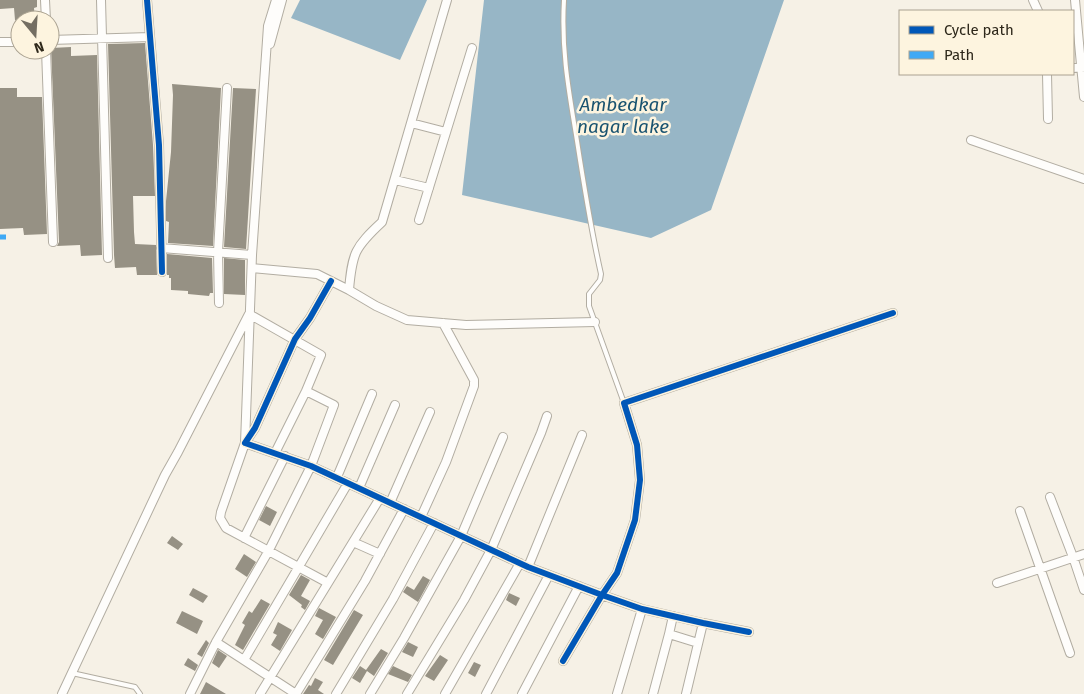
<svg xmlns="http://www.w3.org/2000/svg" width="1084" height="694" font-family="'Fira Sans',sans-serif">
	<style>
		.water { fill: #97b6c6 }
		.building { fill: #969184 }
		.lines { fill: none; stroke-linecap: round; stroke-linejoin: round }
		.lane-casing { stroke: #b2ada2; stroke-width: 6 }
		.street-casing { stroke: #b2ada2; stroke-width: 10 }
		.lane { stroke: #fefdfb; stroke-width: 4 }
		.street { stroke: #fefdfb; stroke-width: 8 }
		.quiet { stroke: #3fa9f5; stroke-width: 5; stroke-dasharray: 10 5; stroke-linecap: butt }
		.cycleway-casing { stroke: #fdf4df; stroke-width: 9 }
		.cycleway { stroke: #0057b8; stroke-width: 6 }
		.labels { text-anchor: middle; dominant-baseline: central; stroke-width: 5; stroke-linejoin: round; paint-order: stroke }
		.water-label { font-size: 19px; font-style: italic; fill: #195370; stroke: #fdf4df }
	</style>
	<rect width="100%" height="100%" fill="#f6f1e6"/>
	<!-- water -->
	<path class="water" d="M300,0H427L400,60L291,18Z
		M484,0H784L711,210L651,238L462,195Z"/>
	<!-- building -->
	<path class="building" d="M0,0H37V7L34,8L35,20H15L14,8L0,9Z
		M145,43L153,145L155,196H133L134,232L135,244L156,245L157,275H137L136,267L115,268L114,255L108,44Z
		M71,47V56L97,55L102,255L81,256L80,245L57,246L59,242L51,48Z
		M172,84L221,88L213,246L168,243L169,222L166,221V201L171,152L173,95Z
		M0,88H17V97H42L47,234L24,235L23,228L0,229Z
		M233,88L256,89L246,249L224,247Z
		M167,254L212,258L213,293H210L209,296L188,294V291L171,290V278H169V275H167Z
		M224,258L245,260V295L224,294Z
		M266,506L277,512L270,526L259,520Z
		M172,536L183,544L178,550L167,543Z
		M244,554L256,562L247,577L235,569Z
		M301,575L310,580L301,596L310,601L305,610L301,607L302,605L289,595Z
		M423,576L430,580L418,602L403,592L407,586L414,590Z
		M193,588L208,596L203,603L189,595Z
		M509,593L520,598L516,606L506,600Z
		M261,599L270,604L243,650L235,645L245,625L242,623L249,611L252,613Z
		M319,608L336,617L323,639L315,634L323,620L315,616Z
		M354,610L363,615L333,665L324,660Z
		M182,611L203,621L197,634L176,623Z
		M278,622L292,630L280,651L271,645L277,635L273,633Z
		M206,640L209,643L202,657L197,654Z
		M408,642L418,647L413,657L402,652Z
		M381,649L388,653L374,676L367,671L360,683L352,678L360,666L366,670Z
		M218,650L227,656L219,668L212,663Z
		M440,655L448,660L434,681L425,676Z
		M188,658L198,665L195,671L184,665Z
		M474,662L481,665L475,677L468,673Z
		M393,666L412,675L408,682L388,674Z
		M315,678L323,682L318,690L324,694H303L309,685L311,686Z
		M206,682L226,694H200Z"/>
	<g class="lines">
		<!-- lane casing -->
		<g class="lane-casing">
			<path id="lane" d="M564,0C561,51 569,92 577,141C584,186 591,230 601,274L600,280L589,294V306L624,403
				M72,673L135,687L140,694"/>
		</g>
		<!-- street casing -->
		<g class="street-casing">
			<path id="street" d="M45,0L46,20
				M101,0L108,258
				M147,0L159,145L162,272
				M276,0L268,26L252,255L245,443L221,512L220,518L226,528L328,583
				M1033,0L1038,11
				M1075,0L1084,97
				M50,40L150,37
				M0,42H20
				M270,44L282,0
				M46,50L53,242
				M1073,68L1084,67
				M1047,74L1048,119
				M411,123L446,132
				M971,140L1084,179
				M395,180L429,188
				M419,220L472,48
				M161,248L252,255
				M252,268L317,274L349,290C352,253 355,247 382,222L447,0
				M331,281L310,318L295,339L255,428L245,443L311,466L528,567L602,595L642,609L703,623L749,632
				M349,290L376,306L407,320L466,325L595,322
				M219,303L218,252L227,88
				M337,477L372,394
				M359,488L395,405
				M1050,497L1073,557L1084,590
				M390,503L430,412
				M1020,511L1070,653
				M421,517L446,462L474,386V380L443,323
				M244,538L285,456
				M353,542L380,554
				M528,567L582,435
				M997,583L1084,554
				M673,616L669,634L698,643
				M216,642L296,694
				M244,660L348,483
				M563,661L602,595L617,573L635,520L640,480L637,445L624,403L893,313
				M62,694L165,475L178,452L249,314L321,355L306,391L275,453
				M190,694L216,642L268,552L311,466L334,405L306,391
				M260,694L380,498
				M296,694L365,581L404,509
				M336,694L393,599L434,523
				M370,694L404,638L461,536L503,437
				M407,694L464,600L491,550L541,433L547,416
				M445,694L520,563
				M486,694L549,575
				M522,694L579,586
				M617,694L642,609
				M653,694L669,634
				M686,694L703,623"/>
		</g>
		<!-- lane -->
		<use href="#lane" class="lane"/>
		<!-- street -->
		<use href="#street" class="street"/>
		<!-- quiet -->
		<path class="quiet" d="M0,237H6"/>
		<!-- cycleway casing -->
		<g class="cycleway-casing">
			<path id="cycleway" d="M147,0L159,145L162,272
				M331,281L310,318L295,339L255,428L245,443L311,466L528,567L602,595L642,609L703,623L749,632
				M563,661L602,595L617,573L635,520L640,480L637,445L624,403L893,313"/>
		</g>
		<!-- cycleway -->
		<use href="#cycleway" class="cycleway"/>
	</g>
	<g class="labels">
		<!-- water labels -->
		<g class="water-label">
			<text x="623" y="104">Ambedkar<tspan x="623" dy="22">nagar lake</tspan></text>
		</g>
	</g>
	<!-- legend -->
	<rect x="899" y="10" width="175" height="65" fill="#fdf4df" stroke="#aaa291"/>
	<rect x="909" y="26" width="25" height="8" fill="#0057b8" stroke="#aaa291"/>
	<text x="944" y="35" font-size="15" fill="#2e281b">Cycle path</text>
	<rect x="909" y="51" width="25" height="8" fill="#3fa9f5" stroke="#aaa291"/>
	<text x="944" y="60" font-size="15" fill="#2e281b">Path</text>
	<!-- north arrow -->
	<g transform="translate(35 35) rotate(162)"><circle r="24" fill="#fdf4df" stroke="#aaa291"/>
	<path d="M0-4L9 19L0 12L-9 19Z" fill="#746e62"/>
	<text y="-8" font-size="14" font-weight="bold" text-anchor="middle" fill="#2e281b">N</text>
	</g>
</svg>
